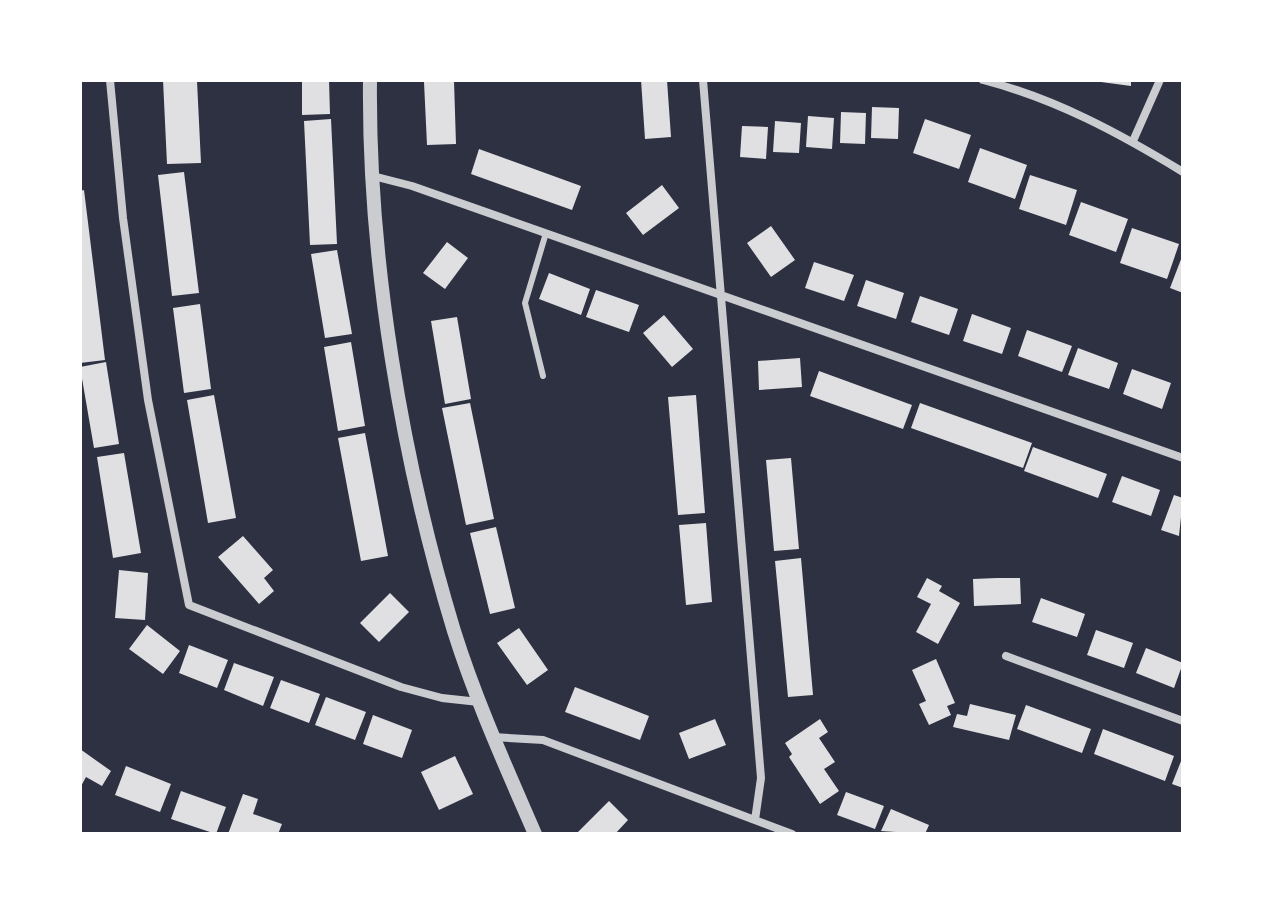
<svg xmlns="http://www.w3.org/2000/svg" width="1263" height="914" font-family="Lato,sans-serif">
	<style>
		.building { fill: #e0e0e3 }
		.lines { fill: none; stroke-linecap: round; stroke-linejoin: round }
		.service { stroke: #caccd0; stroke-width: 6 }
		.minor { stroke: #caccd0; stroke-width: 8 }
		.tertiary { stroke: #caccd0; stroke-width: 14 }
	</style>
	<rect width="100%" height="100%" fill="#2d3142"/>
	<!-- building -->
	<path class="building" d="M163,80L197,81L201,163L167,164Z
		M302,80H329L330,114L302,115Z
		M641,80H667L671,137L645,139Z
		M1086,80H1131V86Z
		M454,81L456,144L427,145L424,82Z
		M872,107L899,108L898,139L871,138Z
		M841,112L866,113L865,144L840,143Z
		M808,116L834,118L832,149L806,147Z
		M331,119L337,244L310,245L304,121Z
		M925,119L971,135L959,169L913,153Z
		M775,121L801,123L799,153L773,152Z
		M742,126L768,127L766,159L740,157Z
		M980,148L1027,165L1015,199L968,182Z
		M479,149L581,186L572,210L471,174Z
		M184,172L199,293L172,296L158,175Z
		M1030,175L1077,190L1066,225L1019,209Z
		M662,185L679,208L643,235L626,213Z
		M84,190L105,360L80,363V191Z
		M1081,202L1128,219L1116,252L1069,235Z
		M771,226L795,260L771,277L747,243Z
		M1132,228L1179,244L1167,279L1120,263Z
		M447,242L468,258L445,289L423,273Z
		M337,250L352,334L325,338L311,254Z
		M1183,254V293L1170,288Z
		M814,262L854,275L844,301L805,288Z
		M549,273L590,289L581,315L539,299Z
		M866,280L904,293L896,319L857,306Z
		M596,290L639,305L629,332L586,317Z
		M920,296L958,309L949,335L911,322Z
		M200,304L211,389L184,393L173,308Z
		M972,314L1011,328L1002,354L963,341Z
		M664,315L693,349L672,367L643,333Z
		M457,317L471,399L445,404L431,321Z
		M1027,330L1072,346L1062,372L1018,356Z
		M351,342L365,426L338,431L324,347Z
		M1078,348L1118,363L1109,389L1068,375Z
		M800,358L802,387L759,390L758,361Z
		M106,362L119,444L94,448L80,367Z
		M1132,369L1171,383L1162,409L1123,394Z
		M819,371L912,405L903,429L810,396Z
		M214,395L236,518L208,523L187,400Z
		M696,395L705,513L678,515L668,397Z
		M470,403L494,519L466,525L442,408Z
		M920,403L1032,443L1023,468L911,428Z
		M365,433L388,556L361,561L338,438Z
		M1033,447L1107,474L1098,498L1024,471Z
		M124,453L141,553L113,558L97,457Z
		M791,458L799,549L774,551L766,460Z
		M1122,476L1160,490L1151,516L1112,502Z
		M1174,495L1183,498L1179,536L1161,530Z
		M706,523L712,602L686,605L679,525Z
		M496,527L515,608L490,614L470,533Z
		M243,536L273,570L264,578L274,591L259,604L218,557Z
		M801,558L813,695L788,697L775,561Z
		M119,570L148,573L145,620L115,618Z
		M927,578L942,586L939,591L960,603L938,644L916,632L931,604L917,597Z
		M997,578H1020L1021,604L974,606L973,579Z
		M390,593L409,612L379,642L360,623Z
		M1041,598L1085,614L1077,637L1032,622Z
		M147,625L180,651L163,674L129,649Z
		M519,628L548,670L527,685L497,643Z
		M1096,630L1133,643L1124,668L1087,655Z
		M189,645L228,660L217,688L179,673Z
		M1146,648L1183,663L1174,688L1136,673Z
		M936,659L955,703L947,706L951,715L929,725L919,704L926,701L912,670Z
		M234,663L274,677L263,706L224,690Z
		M281,680L320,694L309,723L270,708Z
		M575,687L649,716L640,740L565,712Z
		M326,697L366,712L355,740L315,725Z
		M970,704L1016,715L1009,740L953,727L957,714L967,716Z
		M1026,705L1091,729L1082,753L1017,729Z
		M373,715L412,730L402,758L363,744Z
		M715,719L726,745L689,759L679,733Z
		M820,719L828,732L819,738L835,762L824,769L839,791L820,804L789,757L792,754L785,743Z
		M1103,729L1174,756L1165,781L1094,754Z
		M80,749L111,771L102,786L86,777L80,788Z
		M455,756L473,794L439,810L421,772Z
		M1183,756V788L1172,784Z
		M126,766L171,784L160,812L115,795Z
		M181,791L226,807L216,834L171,819Z
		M846,792L884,806L875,829L837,815Z
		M243,794L258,799L253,814L282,824L278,834H228Z
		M609,801L628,820L615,834H580L578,832Z
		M891,809L929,825L925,834L881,831Z"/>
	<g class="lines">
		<!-- service -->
		<path class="service" d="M543,376L525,303L546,233"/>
		<!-- minor -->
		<path class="minor" d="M110,80L123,218L148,400L189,605L401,687L442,698L479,702
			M703,80L761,778L755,820
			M983,80C1056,99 1119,133 1183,172
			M1133,141L1160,80
			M373,176L412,186L1183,458
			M1006,656L1183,721
			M493,737L543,740L792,834"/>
		<!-- tertiary -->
		<path class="tertiary" d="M370,80C368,259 402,460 454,631C476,701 506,767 535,834"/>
	</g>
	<!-- border -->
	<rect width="1263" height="914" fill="none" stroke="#ffffff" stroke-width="164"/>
</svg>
